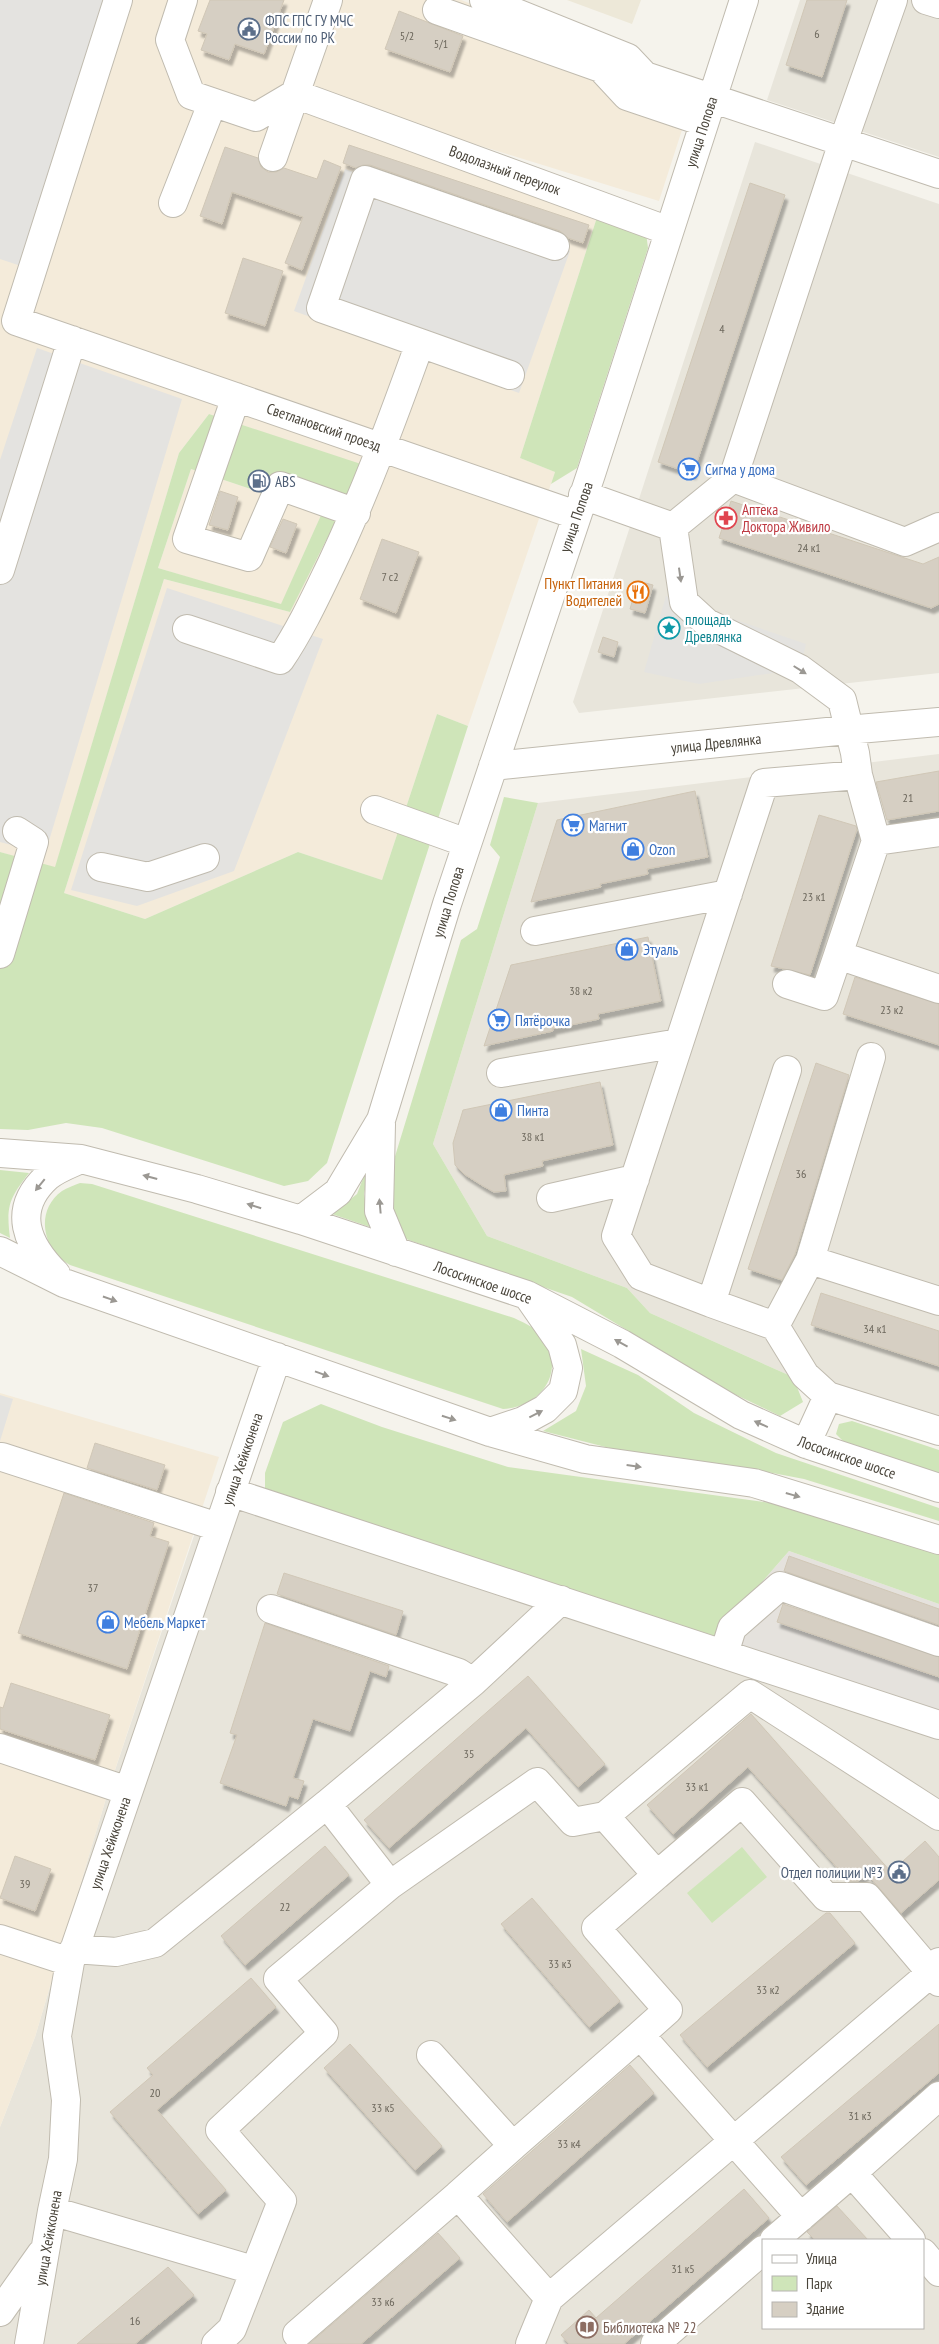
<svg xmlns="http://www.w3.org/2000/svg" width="939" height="2344" font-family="'PT Sans Narrow',sans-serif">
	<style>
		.residential { fill: #e8e5db; fill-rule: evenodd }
		.commercial { fill: #f4ebda }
		.industrial { fill: #e5e2dd }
		.education { fill: #ede8d8 }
		.green { fill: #cfe5b9; fill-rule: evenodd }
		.parking { fill: #e4e3e0 }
		.building { fill: #d6cfc3; stroke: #d0c7b6; filter: url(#shadow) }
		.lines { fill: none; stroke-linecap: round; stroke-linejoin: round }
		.minor-casing { stroke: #c0bbaf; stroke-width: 30 }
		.minor { stroke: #fff; stroke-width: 28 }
		.oneway { fill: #9b9893 }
		.labels { text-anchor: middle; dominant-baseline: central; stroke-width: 4.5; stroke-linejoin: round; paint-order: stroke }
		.number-label { font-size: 12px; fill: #6c675c }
		.service-label { font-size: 15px; fill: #4e5e75; stroke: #fff; text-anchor: start }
		.street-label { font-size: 15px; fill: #49443a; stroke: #fff }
		.shop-label { font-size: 15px; fill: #366cbe; stroke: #fff; text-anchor: start }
		.health-label { font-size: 15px; fill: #be3a42; stroke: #fff; text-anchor: start }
		.food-label { font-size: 15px; fill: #c56008; stroke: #fff; text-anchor: end }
		.culture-label { font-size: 15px; fill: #0d838f; stroke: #fff; text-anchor: start }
		.education-label { font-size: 15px; fill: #785e54; stroke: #fff; text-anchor: start }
	</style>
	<defs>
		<filter id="shadow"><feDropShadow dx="3" dy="5.5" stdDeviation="1" flood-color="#0004"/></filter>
	</defs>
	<rect width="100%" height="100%" fill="#f5f3ec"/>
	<!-- residential -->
	<path class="residential" d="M800,0H939V157L767,100Z
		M755,142L939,204V673L579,713L573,702Z
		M939,754V1422L793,1377L650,1313L627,1288L487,1236L433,1144L538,803Z
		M202,1512H257L939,1737V2344H0V2127L35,2037L110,1785ZM763,2240H923V2328H763Z"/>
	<!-- commercial -->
	<path class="commercial" d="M0,0H461L596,52L692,99L659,201L339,102L599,211L520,458L555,472L468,726L437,714L382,880L298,852L145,919L64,893L164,579L290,612L363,466L209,414L179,453L55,868L0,852Z
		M191,469L322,513L281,605L158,568Z
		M0,1393L219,1457L110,1785L35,2037L0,2127Z"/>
	<!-- industrial -->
	<path class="industrial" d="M789,1551L939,1604V1712L714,1637Z"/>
	<!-- education -->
	<path class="education" d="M567,0H641L632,24Z"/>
	<!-- green -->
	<path class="green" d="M599,211L646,233L648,248L577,468L551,484L555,472L520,458Z
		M209,414L364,465L290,612L164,579L64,893L145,919L298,852L382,880L437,714L468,726L327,1163L308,1181L284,1186L102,1128L66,1123L28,1130L0,1129V852L55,867L179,453ZM191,469L322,513L281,604L158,568Z
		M504,797L538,803L433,1144L487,1236L627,1288L650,1313L793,1377L803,1402L780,1416L730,1392L572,1297L406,1239L389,1209L393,1163L461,940L477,929L500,857L490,845Z
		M373,1153L364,1194L370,1227L332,1214L357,1194Z
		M0,1170L29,1173C9,1199 6,1206 10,1238L0,1233Z
		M80,1183L92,1184L514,1318C522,1322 532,1326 538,1332C569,1365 545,1407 503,1409L70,1265C43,1251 34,1211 62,1191C67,1188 74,1185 80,1183Z
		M581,1349L638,1375L694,1413L776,1453L939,1508V1521L804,1479L746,1468L625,1452L543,1431L576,1411L586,1386Z
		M321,1404L382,1427L508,1467L793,1506L939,1554V1604L789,1551L714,1637L265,1490V1473L283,1422Z
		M852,1421L939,1450V1474L845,1443L836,1434L839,1424Z
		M742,1847L767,1877L712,1923L687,1893Z"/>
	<!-- parking -->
	<path class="parking" d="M0,0H113L24,267L0,259Z
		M345,169L570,251L519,393L294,311Z
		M37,348L182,399L45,854L0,842V460Z
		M167,588L323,639L234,871L137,906L71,890Z
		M666,596L806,644L800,669L699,684L644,672Z
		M0,1395L13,1399L0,1441Z"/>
	<!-- building -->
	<path class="building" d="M210,0H284L264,54L235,44L229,60L201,50L207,34L198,31Z
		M807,0H847L822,77L786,65Z
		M399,11L463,36L450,72L385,49Z
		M349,145L589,225L583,243L568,238L560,231L370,165H363L356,168L343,163Z
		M225,147L258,158L261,167L268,172H276L284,168L317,179L324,160L341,167L302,270L285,263L303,217L232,192L222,224L200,216Z
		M750,183L785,195L693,474L658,462Z
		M243,258L283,271L265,326L225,313Z
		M220,491L238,497L228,530L209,525Z
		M731,501L923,564L939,557V604L931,608L719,538Z
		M283,519L297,524L286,553L270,547Z
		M382,539L419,552L396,613L360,599Z
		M638,581L653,585L645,613L630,609Z
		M603,637L618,642L614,657L598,652Z
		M939,771V811L887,820L876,782Z
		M695,791L708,857L647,869L648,874L600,884L601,887L531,902L557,820Z
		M819,815L856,826L857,829L810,975L771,966Z
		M648,937L661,1001L598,1014L599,1019L552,1029L553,1031L484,1046L511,965Z
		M855,977L939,1004V1045L843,1014Z
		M816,1063L849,1075L795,1254L782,1280L748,1269Z
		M600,1082L613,1145L542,1161L543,1166L504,1175L506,1191L494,1192L483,1186L464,1174L455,1165L453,1143L463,1110Z
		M821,1293L939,1331V1366L811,1325Z
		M95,1443L165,1465L157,1490L87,1468Z
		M64,1493L154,1523L150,1536L169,1542L127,1669L18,1633Z
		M789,1556L939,1609V1625L784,1571Z
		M284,1573L403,1611L396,1635L277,1594Z
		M783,1604L939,1657V1677L777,1622Z
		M265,1623L389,1666L386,1677L370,1671L350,1731L313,1719L293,1778L304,1781L298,1799L289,1796L286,1806L220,1783L237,1735L230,1733Z
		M528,1676L605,1764L578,1787L526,1728L389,1848L364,1820Z
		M11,1683L110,1715L95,1760L0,1729V1707L3,1708Z
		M751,1714L891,1872L925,1841L939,1857V1880L901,1913L867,1874L858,1881H849L748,1767L673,1834L647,1805Z
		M325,1846L349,1875L245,1965L221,1936Z
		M15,1856L51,1869L35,1911L0,1898Z
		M532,1898L620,2001L589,2027L501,1924Z
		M826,1913H830L855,1943L707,2067L680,2035Z
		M251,1978L276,2007L157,2110L226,2190L198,2214L110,2112L153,2075L147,2068Z
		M939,2024V2073L806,2185L781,2157Z
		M350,2044L442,2146L415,2170L324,2068Z
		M630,2065L654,2093L507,2222L483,2194Z
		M744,2189L769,2218L624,2344H569L561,2335L589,2310L596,2318Z
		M837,2206L868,2240H815L807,2232Z
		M438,2233L460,2258L361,2344H309Z
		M168,2267L194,2295L135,2344H77Z"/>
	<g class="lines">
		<!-- minor casing -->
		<g class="minor-casing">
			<path id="minor" d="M118,0L16,321L576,515
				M183,0L170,40L191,95L256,117L295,94L669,231
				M484,0L628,58L645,76L939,174
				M926,0L939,4
				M437,10L601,68L627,96L704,122
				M273,157L328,0
				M173,203L212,104
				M420,343L510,375
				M236,397L187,539L249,557L280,486L356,513
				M733,478L905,542L939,527
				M583,495L673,527
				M673,527L733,478L843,142L893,0
				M673,527L684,602L707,623L800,669L842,700L855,753L858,775L876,841L939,832
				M0,570L72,340
				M187,629L280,660C301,629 316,596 332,563C366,491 393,418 420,343L321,308L365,180L555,246
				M493,766L847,730L939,722
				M375,810L467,843
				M876,841L838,955L939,989
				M101,867L148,877L205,858
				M535,931L728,894
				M0,954L34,842L17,831
				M787,984L824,996L838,955
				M871,1057L810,1260L775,1326L805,1375L828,1396L939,1431
				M501,1073L679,1043
				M381,1124L379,1211L396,1252
				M0,1153L81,1159L197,1189L301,1220L527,1295L622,1344L741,1415L806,1444L939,1488
				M551,1198L635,1179
				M301,1220L338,1192L381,1120L447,904L591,474L744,0
				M0,1251L64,1283L490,1432L585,1459L754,1483L939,1540
				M810,1260L939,1301
				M56,1274C27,1245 11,1210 47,1177C56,1169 70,1164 81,1159
				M711,1303L641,1276L616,1236L764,783L858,775
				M775,1326L711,1303L787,1070
				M490,1432L523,1421L545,1409L563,1391L568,1368L562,1345L530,1299
				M806,1444L828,1396
				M2,1457L218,1527
				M230,1492L939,1725
				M561,1600L473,1682L327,1804L390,1885L537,1782L573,1822L605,1816L657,1875L742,1802L826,1897H867L939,1982
				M271,1609L459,1673L473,1682
				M724,1654L732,1628L780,1586L939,1642
				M0,1748L128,1791
				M605,1816L750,1694L939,1816
				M657,1875L596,1928L668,2010L640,2035L801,2217
				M0,1939L70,1962
				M74,1949L116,1952L155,1943L327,1804
				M431,2055L513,2146L458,2195L549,2298
				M513,2146L640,2035
				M52,2211L253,2270
				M774,2240L852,2173
				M911,2240L852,2173L939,2096
				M923,2253L939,2272
				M0,2312L41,2254
				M297,2334L458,2195
				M29,2344L52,2211L63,2159L66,2100L57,2036L70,1962L277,1357
				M216,2344L232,2329L282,2201L220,2130L324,2033L278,1979L390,1885
				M530,2344L549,2298L931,1973L939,1962
				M655,2344L763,2250"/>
		</g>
		<!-- minor -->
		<use href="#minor" class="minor"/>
	</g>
	<!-- one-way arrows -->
	<defs><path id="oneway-solid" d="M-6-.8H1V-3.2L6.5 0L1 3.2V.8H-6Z" transform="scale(1.25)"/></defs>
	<g class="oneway">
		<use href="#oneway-solid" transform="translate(680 575) rotate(82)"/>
		<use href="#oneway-solid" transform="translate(800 670) rotate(32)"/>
		<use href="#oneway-solid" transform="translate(150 1177) rotate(-165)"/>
		<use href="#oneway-solid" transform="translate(40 1185) rotate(129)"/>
		<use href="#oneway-solid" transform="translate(254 1206) rotate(-163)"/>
		<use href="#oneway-solid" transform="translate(380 1206) rotate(-95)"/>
		<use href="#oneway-solid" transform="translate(110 1299) rotate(19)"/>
		<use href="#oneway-solid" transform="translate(621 1343) rotate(-151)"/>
		<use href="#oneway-solid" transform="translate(322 1374) rotate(20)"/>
		<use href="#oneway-solid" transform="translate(536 1414) rotate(-27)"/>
		<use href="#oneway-solid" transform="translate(449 1418) rotate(18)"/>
		<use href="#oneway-solid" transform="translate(761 1424) rotate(-156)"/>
		<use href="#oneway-solid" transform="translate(634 1466) rotate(8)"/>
		<use href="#oneway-solid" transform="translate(793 1495) rotate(16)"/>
	</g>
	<!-- icons -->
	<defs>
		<g id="civic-ring" transform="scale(1.125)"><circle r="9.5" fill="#fff" stroke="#5c6f8a" stroke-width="1.5"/><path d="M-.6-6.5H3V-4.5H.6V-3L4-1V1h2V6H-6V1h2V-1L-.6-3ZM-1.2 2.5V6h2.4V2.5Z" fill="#5c6f8a"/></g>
		<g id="supermarket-ring" transform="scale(1.125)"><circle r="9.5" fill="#fff" stroke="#3f7fe0" stroke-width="1.5"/><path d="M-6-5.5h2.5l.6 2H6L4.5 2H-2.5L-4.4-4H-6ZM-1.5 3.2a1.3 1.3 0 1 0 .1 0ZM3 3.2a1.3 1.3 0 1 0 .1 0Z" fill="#3f7fe0"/></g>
		<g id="fuel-ring" transform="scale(1.125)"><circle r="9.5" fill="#fff" stroke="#5c6f8a" stroke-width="1.5"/><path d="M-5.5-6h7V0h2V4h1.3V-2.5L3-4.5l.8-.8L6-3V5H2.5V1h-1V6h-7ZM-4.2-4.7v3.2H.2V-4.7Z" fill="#5c6f8a"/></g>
		<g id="pharmacy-ring" transform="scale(1.125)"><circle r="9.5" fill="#fff" stroke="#e0444e" stroke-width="1.5"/><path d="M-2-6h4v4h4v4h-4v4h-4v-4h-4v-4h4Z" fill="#e0444e"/></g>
		<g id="restaurant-ring" transform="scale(1.125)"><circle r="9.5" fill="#fff" stroke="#e8710a" stroke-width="1.5"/><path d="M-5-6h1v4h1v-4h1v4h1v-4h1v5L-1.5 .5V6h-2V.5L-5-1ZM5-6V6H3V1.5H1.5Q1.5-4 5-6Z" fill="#e8710a"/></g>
		<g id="sight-ring" transform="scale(1.125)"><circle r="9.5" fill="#fff" stroke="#0f9aa8" stroke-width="1.5"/><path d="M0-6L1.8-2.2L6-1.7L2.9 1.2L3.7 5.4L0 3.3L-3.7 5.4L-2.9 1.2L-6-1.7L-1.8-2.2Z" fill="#0f9aa8"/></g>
		<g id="shop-ring" transform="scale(1.125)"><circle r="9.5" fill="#fff" stroke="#3f7fe0" stroke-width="1.5"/><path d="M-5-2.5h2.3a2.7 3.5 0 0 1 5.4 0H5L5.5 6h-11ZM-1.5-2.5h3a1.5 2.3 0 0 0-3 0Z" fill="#3f7fe0"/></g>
		<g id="library-ring" transform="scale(1.125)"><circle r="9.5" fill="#fff" stroke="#8d6e63" stroke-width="1.5"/><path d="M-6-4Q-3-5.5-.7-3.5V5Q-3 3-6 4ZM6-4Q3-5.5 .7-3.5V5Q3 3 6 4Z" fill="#8d6e63"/></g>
	</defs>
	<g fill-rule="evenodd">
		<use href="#civic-ring" x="249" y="29"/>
		<use href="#supermarket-ring" x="689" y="469"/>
		<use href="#fuel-ring" x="259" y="481"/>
		<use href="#pharmacy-ring" x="726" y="518"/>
		<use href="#restaurant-ring" x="638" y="592"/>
		<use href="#sight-ring" x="669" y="628"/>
		<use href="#supermarket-ring" x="573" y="825"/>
		<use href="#shop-ring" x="633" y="849"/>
		<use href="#shop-ring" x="627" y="949"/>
		<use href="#supermarket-ring" x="499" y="1020"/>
		<use href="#shop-ring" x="501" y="1110"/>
		<use href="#shop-ring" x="108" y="1622"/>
		<use href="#civic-ring" x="899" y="1872"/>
		<use href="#library-ring" x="587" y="2327"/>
	</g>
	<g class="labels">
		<!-- number labels -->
		<g class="number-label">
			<text x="817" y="33">6</text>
			<text x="407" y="35">5/2</text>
			<text x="441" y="43">5/1</text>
			<text x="722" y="328">4</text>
			<text x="809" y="547">24 к1</text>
			<text x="390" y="576">7 с2</text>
			<text x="908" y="797">21</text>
			<text x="814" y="896">23 к1</text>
			<text x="581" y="990">38 к2</text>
			<text x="892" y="1009">23 к2</text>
			<text x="533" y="1136">38 к1</text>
			<text x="801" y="1173">36</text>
			<text x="875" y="1328">34 к1</text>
			<text x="93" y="1587">37</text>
			<text x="469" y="1753">35</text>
			<text x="697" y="1786">33 к1</text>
			<text x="25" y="1883">39</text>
			<text x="285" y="1906">22</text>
			<text x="560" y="1963">33 к3</text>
			<text x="768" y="1989">33 к2</text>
			<text x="155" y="2092">20</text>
			<text x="383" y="2107">33 к5</text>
			<text x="860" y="2115">31 к3</text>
			<text x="569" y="2143">33 к4</text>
			<text x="683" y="2268">31 к5</text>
			<text x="383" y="2301">33 к6</text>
			<text x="135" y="2320">16</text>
		</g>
		<!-- service labels -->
		<g class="service-label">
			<text x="265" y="20">ФПС ГПС ГУ МЧС<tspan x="265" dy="17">России по РК</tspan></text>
			<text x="275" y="481">ABS</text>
			<text x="883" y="1872" text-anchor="end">Отдел полиции №3</text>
		</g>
		<!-- street labels -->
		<g class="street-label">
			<text transform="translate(701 132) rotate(-72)">улица Попова</text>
			<text transform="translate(505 170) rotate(20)">Водолазный переулок</text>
			<text transform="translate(324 427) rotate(19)">Светлановский проезд</text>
			<text transform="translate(576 517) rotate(-71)">улица Попова</text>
			<text transform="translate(716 743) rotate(-6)">улица Древлянка</text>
			<text transform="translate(448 902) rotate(-73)">улица Попова</text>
			<text transform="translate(483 1282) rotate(19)">Лососинское шоссе</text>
			<text transform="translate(847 1457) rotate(19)">Лососинское шоссе</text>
			<text transform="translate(242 1459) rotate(-71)">улица Хейкконена</text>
			<text transform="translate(110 1843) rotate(-71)">улица Хейкконена</text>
			<text transform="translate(48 2238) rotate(-80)">улица Хейкконена</text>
		</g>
		<!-- shop labels -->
		<g class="shop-label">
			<text x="705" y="469">Сигма у дома</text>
			<text x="589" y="825">Магнит</text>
			<text x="649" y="849">Ozon</text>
			<text x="643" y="949">Этуаль</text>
			<text x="515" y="1020">Пятёрочка</text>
			<text x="517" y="1110">Пинта</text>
			<text x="124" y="1622">Мебель Маркет</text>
		</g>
		<!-- health labels -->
		<g class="health-label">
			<text x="742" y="509">Аптека<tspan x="742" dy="17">Доктора Живило</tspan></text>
		</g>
		<!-- food labels -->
		<g class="food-label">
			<text x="622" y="583">Пункт Питания<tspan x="622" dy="17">Водителей</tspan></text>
		</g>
		<!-- culture labels -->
		<g class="culture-label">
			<text x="685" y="619">площадь<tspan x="685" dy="17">Древлянка</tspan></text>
		</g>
		<!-- education labels -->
		<g class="education-label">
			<text x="603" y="2327">Библиотека № 22</text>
		</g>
	</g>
	<!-- legend -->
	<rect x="762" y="2239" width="162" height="90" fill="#ffffff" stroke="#b6b4b0"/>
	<rect x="772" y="2255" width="25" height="8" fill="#ffffff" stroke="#b6b4b0"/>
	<text x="806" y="2264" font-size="15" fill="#49443a">Улица</text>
	<rect x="772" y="2276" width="25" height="15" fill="#cfe5b9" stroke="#b6b4b0"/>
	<text x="806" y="2289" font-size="15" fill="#49443a">Парк</text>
	<rect x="772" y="2302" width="25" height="15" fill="#d6cfc3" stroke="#b6b4b0"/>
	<text x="806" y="2314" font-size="15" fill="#49443a">Здание</text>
</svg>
